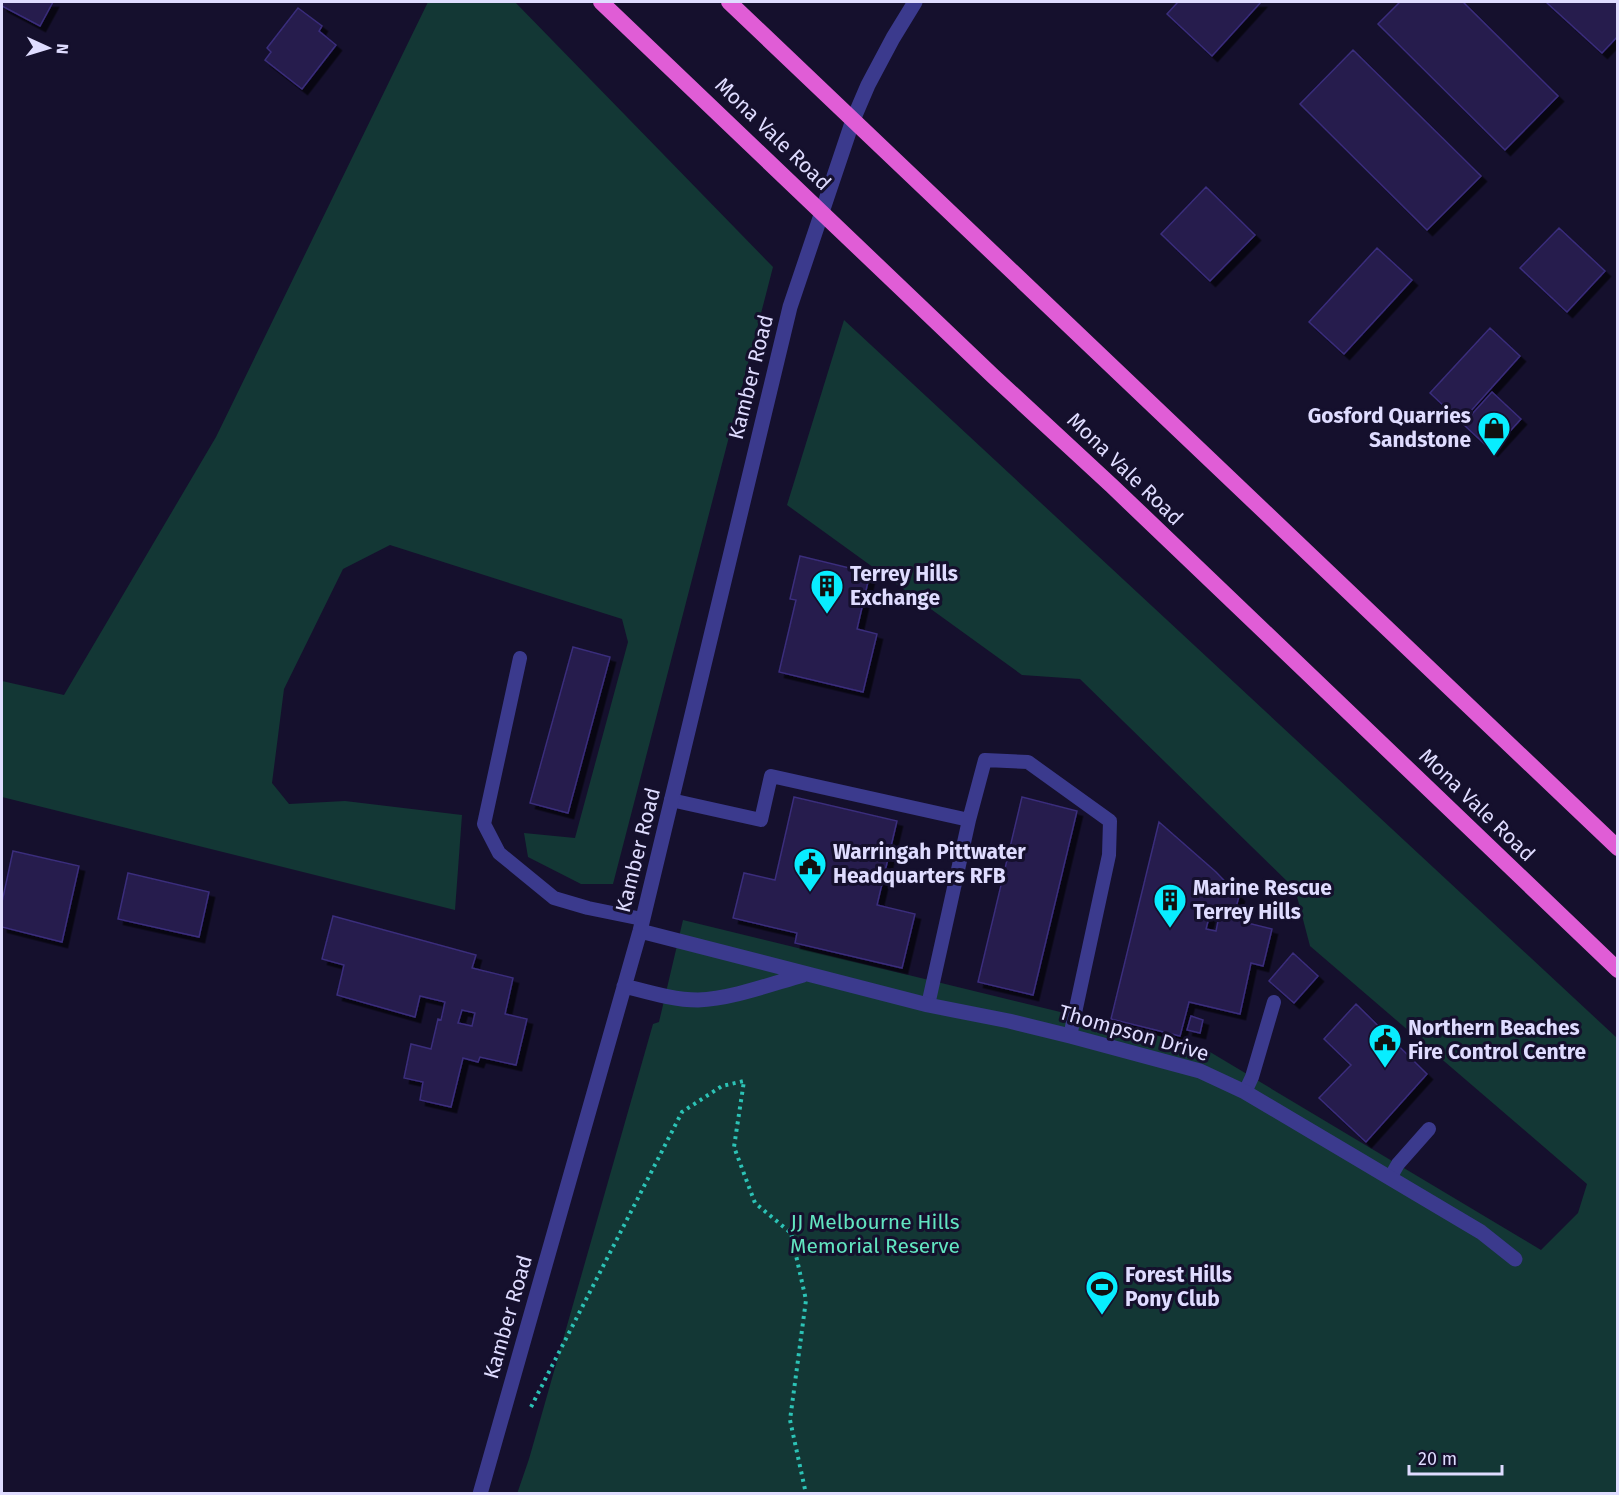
<svg xmlns="http://www.w3.org/2000/svg" width="1619" height="1495" font-family="'Fira Sans',sans-serif">
	<style>
		.green { fill: #133735 }
		.building { fill: #251c4e; stroke: #3a2d7b; stroke-width: 1.5; fill-rule: evenodd; filter: url(#shadow) }
		.lines { fill: none; stroke-linecap: round; stroke-linejoin: round }
		.path { stroke: #2cc3b6; stroke-width: 4; stroke-dasharray: 3 4.5; stroke-linecap: butt }
		.service { stroke: #3b3a8d; stroke-width: 14 }
		.minor { stroke: #3b3a8d; stroke-width: 15 }
		.trunk { stroke: #e05dd6; stroke-width: 16 }
		.labels { text-anchor: middle; dominant-baseline: central; stroke-width: 6; stroke-linejoin: round; paint-order: stroke }
		.street-label { font-size: 21px; fill: #dfdcff; stroke: #15102d }
		.poi-label { font-size: 21px; font-weight: bold; fill: #dfdcff; stroke: #15102d; text-anchor: start }
		.park-label { font-size: 21px; fill: #62e5c1; stroke: #15102d }
	</style>
	<defs>
		<filter id="shadow"><feDropShadow dx="5.5" dy="5.5" stdDeviation="0" flood-color="#0009"/></filter>
	</defs>
	<rect width="100%" height="100%" fill="#15102d"/>
	<!-- green -->
	<path class="green" d="M428,2H515L773,267L613,884H581L528,857L524,833L575,838L628,642L622,619L390,545L343,569L284,689L272,783L289,804L345,801L462,815L455,910L2,797V681L64,695L216,437Z
		M844,320L1617,1038V1493L517,1494L529,1459L653,1024L659,1022L683,920L1200,1046L1541,1250L1578,1213L1587,1184L1310,946L1295,889L1080,679L1022,675L787,505Z"/>
	<!-- building -->
	<path class="building" d="M2,2H53L40,26L2,6Z
		M1178,2H1261L1212,56L1167,14Z
		M1400,2H1463L1558,96L1505,150L1378,24Z
		M1546,2H1618V36L1602,53Z
		M298,8L322,26L319,31L336,45L302,89L265,60L271,52L267,48Z
		M1353,50L1481,176L1427,230L1300,104Z
		M1206,187L1255,235L1210,281L1161,234Z
		M1559,228L1605,271L1567,312L1520,268Z
		M1377,248L1412,280L1344,354L1309,322Z
		M1490,328L1520,356L1461,422L1430,393Z
		M1492,392L1521,419L1492,451L1463,424Z
		M800,556L870,573L857,629L877,634L863,692L779,672L796,600L790,599Z
		M573,647L610,657L568,813L530,803Z
		M794,797L897,821L877,905L915,914L902,968L795,943L797,933L733,918L744,873L775,880Z
		M1022,797L1077,811L1033,995L978,982Z
		M1159,822L1216,872L1239,896L1234,915L1211,910L1206,929L1216,931L1219,916L1272,929L1263,966L1251,963L1240,1014L1189,1002L1180,1036L1111,1019Z
		M13,851L79,866L62,942L2,927V902Z
		M128,873L209,892L199,937L118,919Z
		M333,916L476,955L472,968L513,978L505,1014L527,1019L516,1065L480,1057L478,1062L463,1058L451,1107L420,1100L423,1082L404,1078L411,1044L431,1049L438,1019L441,1020L445,1002L420,996L415,1017L337,995L344,965L322,959ZM462,1010L475,1013L472,1026L458,1023Z
		M1293,953L1318,976L1294,1003L1269,981Z
		M1356,1004L1427,1074L1366,1142L1319,1098L1351,1065L1324,1039Z
		M1191,1016L1203,1020L1200,1033L1187,1030Z"/>
	<g class="lines">
		<!-- path -->
		<path class="path" d="M531,1407L682,1112L722,1086L744,1081L734,1147L755,1203L791,1233L806,1300L790,1420L806,1494"/>
		<!-- service -->
		<path class="service" d="M520,658L484,824L499,853L554,898L588,908L642,919
			M671,800L761,820L771,776L969,820L928,1005
			M969,820L985,760L1028,762L1110,821L1109,855L1070,1036
			M1245,1092L1252,1077L1274,1002
			M1390,1178L1398,1164L1429,1129"/>
		<!-- minor -->
		<path class="minor" d="M640,931L928,1005L1009,1021L1070,1036L1200,1071L1245,1092L1481,1232L1515,1259
			M624,986C648,992 673,1000 698,1000C731,999 771,984 803,975
			M480,1494L640,931L790,307L853,120L868,85L893,38L915,2"/>
		<!-- trunk -->
		<path class="trunk" d="M601,2L993,376L1112,486L1618,970
			M729,2L1618,848"/>
	</g>
	<!-- icons -->
	<defs>
		<g id="shop-pin" transform="scale(1.725)"><path d="M0 17L-7.5 6A9.5 9.5 0 1 1 7.5 6Z" fill="#08edff" stroke="#15102d"/><path d="M-5-2.5h2.3a2.7 3.5 0 0 1 5.4 0H5L5.5 6h-11ZM-1.5-2.5h3a1.5 2.3 0 0 0-3 0Z" fill="#111"/></g>
		<g id="building-pin" transform="scale(1.725)"><path d="M0 17L-7.5 6A9.5 9.5 0 1 1 7.5 6Z" fill="#08edff" stroke="#15102d"/><path d="M-4-6H4V6H1V3H-1V6H-4ZM-2.5-4.3h1.7v1.8h-1.7ZM.8-4.3h1.7v1.8H.8ZM-2.5-1h1.7V.8h-1.7ZM.8-1h1.7V.8H.8Z" fill="#111"/></g>
		<g id="civic-pin" transform="scale(1.725)"><path d="M0 17L-7.5 6A9.5 9.5 0 1 1 7.5 6Z" fill="#08edff" stroke="#15102d"/><path d="M-.6-6.5H3V-4.5H.6V-3L4-1V1h2V6H-6V1h2V-1L-.6-3ZM-1.2 2.5V6h2.4V2.5Z" fill="#111"/></g>
		<g id="stadium-pin" transform="scale(1.725)"><path d="M0 17L-7.5 6A9.5 9.5 0 1 1 7.5 6Z" fill="#08edff" stroke="#15102d"/><path d="M0-5a6.5 5 0 1 0 0 10a6.5 5 0 1 0 0-10ZM-3.5-1.8h7v3.6h-7Z" fill="#111"/></g>
	</defs>
	<g fill-rule="evenodd">
		<use href="#shop-pin" x="1494" y="428"/>
		<use href="#building-pin" x="827" y="586"/>
		<use href="#civic-pin" x="810" y="864"/>
		<use href="#building-pin" x="1170" y="900"/>
		<use href="#civic-pin" x="1385" y="1040"/>
		<use href="#stadium-pin" x="1102" y="1287"/>
	</g>
	<g class="labels">
		<!-- street labels -->
		<g class="street-label">
			<text transform="translate(773 134) rotate(44)">Mona Vale Road</text>
			<text transform="translate(751 377) rotate(-76)">Kamber Road</text>
			<text transform="translate(1125 469) rotate(44)">Mona Vale Road</text>
			<text transform="translate(1477 805) rotate(44)">Mona Vale Road</text>
			<text transform="translate(638 850) rotate(-76)">Kamber Road</text>
			<text transform="translate(1134 1033) rotate(16)">Thompson Drive</text>
			<text transform="translate(508 1317) rotate(-74)">Kamber Road</text>
		</g>
		<!-- poi labels -->
		<g class="poi-label">
			<text x="1471" y="416" text-anchor="end">Gosford Quarries<tspan x="1471" dy="24">Sandstone</tspan></text>
			<text x="850" y="574">Terrey Hills<tspan x="850" dy="24">Exchange</tspan></text>
			<text x="833" y="852">Warringah Pittwater<tspan x="833" dy="24">Headquarters RFB</tspan></text>
			<text x="1193" y="888">Marine Rescue<tspan x="1193" dy="24">Terrey Hills</tspan></text>
			<text x="1408" y="1028">Northern Beaches<tspan x="1408" dy="24">Fire Control Centre</tspan></text>
			<text x="1125" y="1275">Forest Hills<tspan x="1125" dy="24">Pony Club</tspan></text>
		</g>
		<!-- park labels -->
		<g class="park-label">
			<text x="875" y="1222">JJ Melbourne Hills<tspan x="875" dy="24">Memorial Reserve</tspan></text>
		</g>
	</g>
	<!-- border -->
	<rect width="1619" height="1495" fill="none" stroke="#dfdcff" stroke-width="6"/>
	<!-- north arrow -->
	<g transform="translate(48 48) rotate(94)" stroke="#15102d" stroke-width="4.5" paint-order="stroke">
	<path d="M0-4.5L10 22L0 15L-10 22Z" fill="#dfdcff"/>
	<text y="-9" font-size="16" font-weight="bold" text-anchor="middle" fill="#dfdcff">N</text>
	</g>
	<!-- scale -->
	<path d="M1409 1465v9h93v-9" fill="none" stroke="#dfdcff" stroke-width="3"/>
	<text x="1418" y="1465" font-size="18" fill="#dfdcff" stroke="#15102d" stroke-width="4.5" paint-order="stroke">20 m</text>
</svg>
